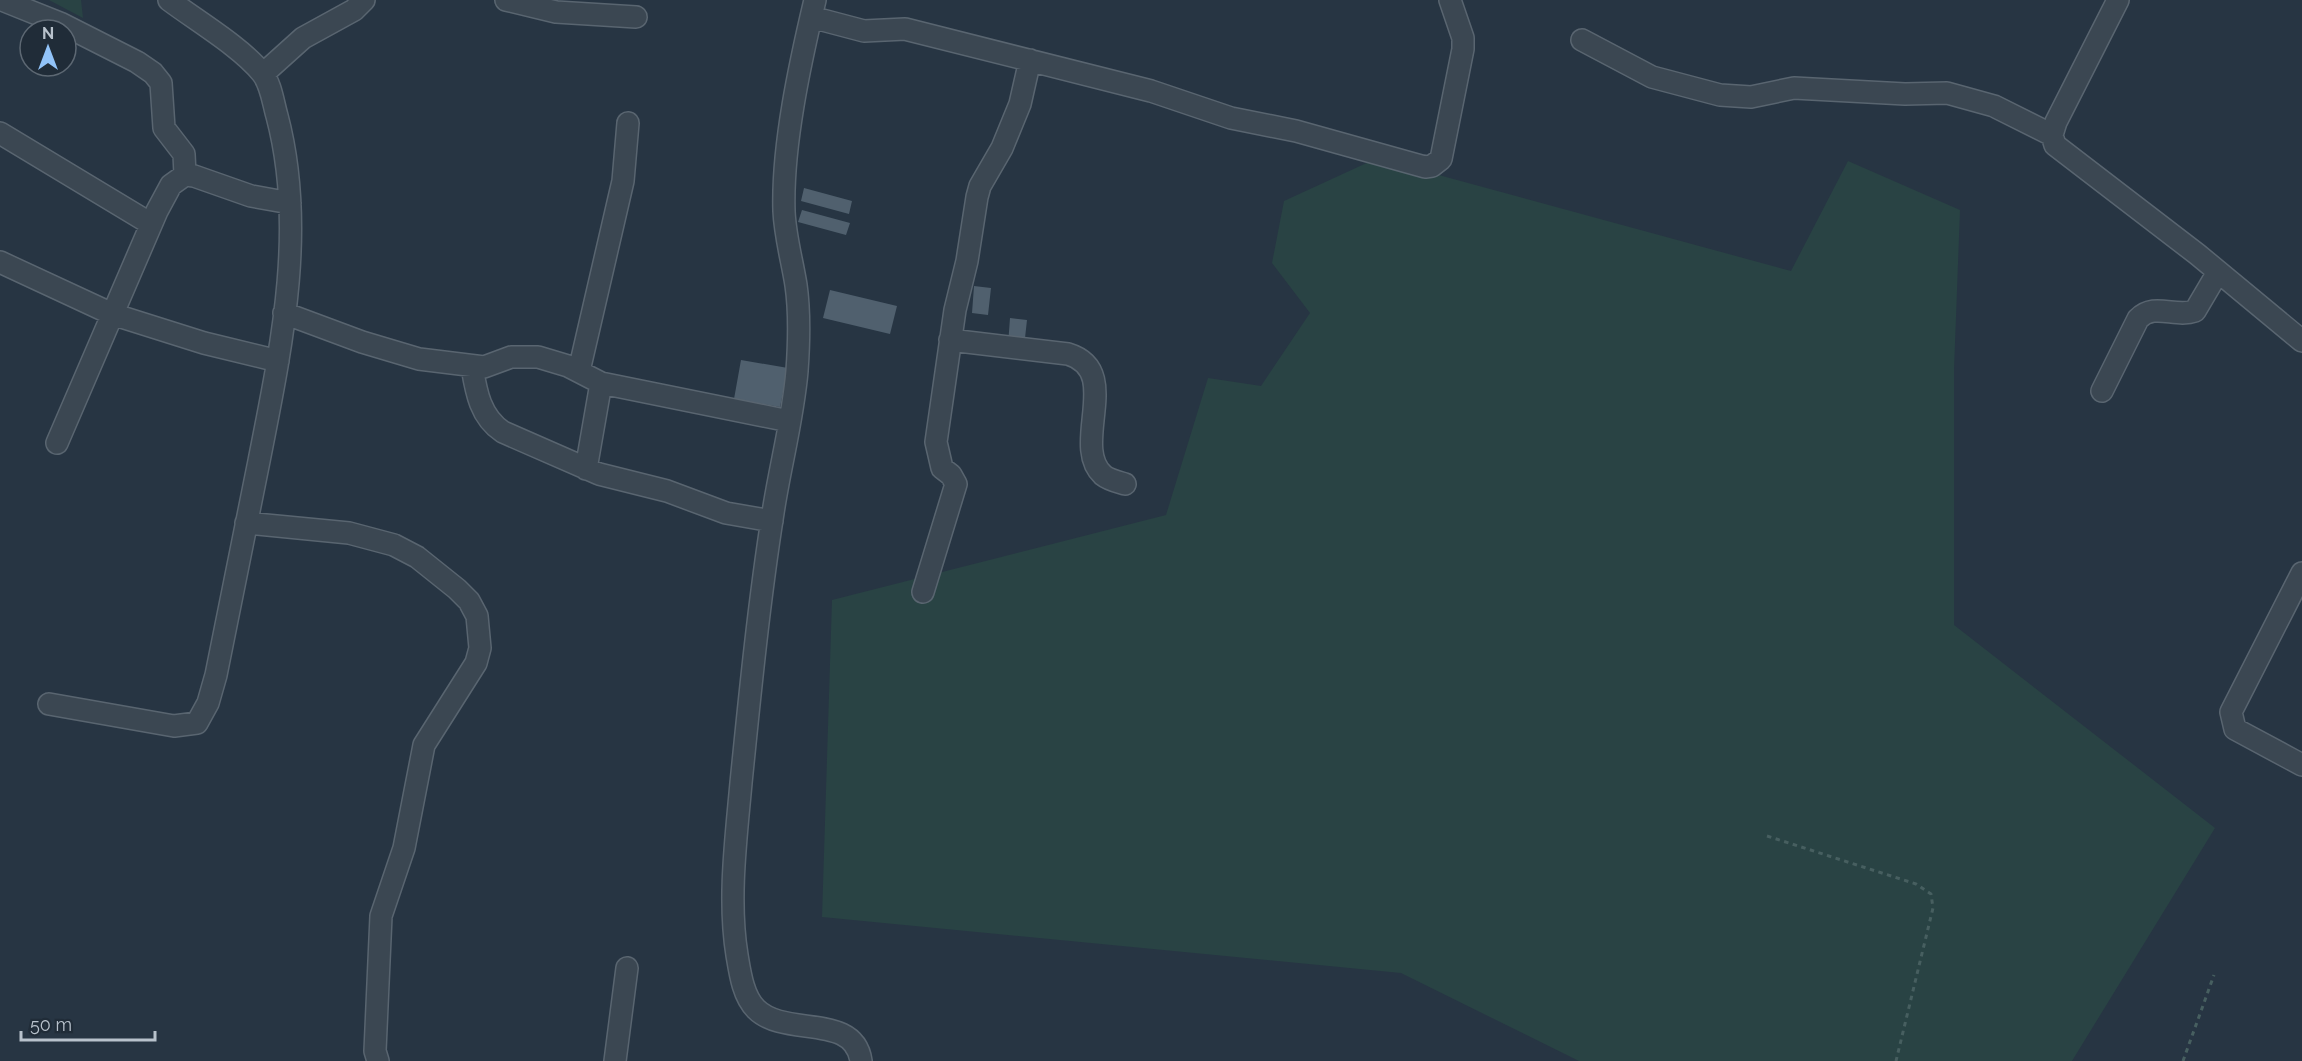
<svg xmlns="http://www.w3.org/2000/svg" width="2302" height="1061" font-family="Raleway,sans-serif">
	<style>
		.green { fill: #294344 }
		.building { fill: #50606e }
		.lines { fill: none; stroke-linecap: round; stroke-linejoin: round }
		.minor-casing { stroke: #596570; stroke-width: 24 }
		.path { stroke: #475f60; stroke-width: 3; stroke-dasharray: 4.5 4.5; stroke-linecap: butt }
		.minor { stroke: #3b4752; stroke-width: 21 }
	</style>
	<rect width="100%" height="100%" fill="#273543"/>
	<!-- green -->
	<path class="green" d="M49,0H81L83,18Z
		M1371,161L1424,171L1791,271L1848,161L1960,210L1954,370V625L2215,828L2072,1061H1579L1401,973L822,917L832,600L1166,515L1208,378L1261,386L1310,313L1272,263L1284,201Z"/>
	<!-- building -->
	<path class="building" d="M804,188L852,201L849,214L801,201Z
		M802,210L850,223L846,235L798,222Z
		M974,286L991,288L988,315L972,313Z
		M830,290L897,306L890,334L823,318Z
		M1010,318L1027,320L1024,347L1008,345Z
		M741,360L788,368L780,407L734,399Z"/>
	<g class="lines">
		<!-- minor casing -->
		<g class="minor-casing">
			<path id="minor" d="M2,0L62,24L137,62L153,73L161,83L164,128L184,154L185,175
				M506,0L556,12L636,17
				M815,0C800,63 782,146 784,211C785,236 792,260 796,285C800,313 799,343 797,371C793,419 780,466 773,513C759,602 750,693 741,783C736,839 728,900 737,955C740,973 743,996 756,1009C785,1038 854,1012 861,1061
				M2118,0L2056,122L2052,135L2055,145L2197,254L2302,341
				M811,17L864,31L905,29L1151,91L1231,118L1296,131L1425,167L1432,166L1441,159L1463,49V38L1450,0
				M1582,40L1652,77L1720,95L1751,97L1794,88L1905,94L1947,93L1994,106L2052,135
				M263,74L303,38L354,10L364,0
				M0,133L151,224
				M0,262L112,314L204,343L278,361
				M284,313L362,342L419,359L484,367L511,357H538L568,366L601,383L789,421
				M950,340L1068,354C1124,371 1070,445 1103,475C1109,480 1118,482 1125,484
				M472,367C476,391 480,417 503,432L599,474L667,491L726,513L772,521
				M579,371L623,181L628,123
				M2102,391L2138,319C2154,302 2175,318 2195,311L2218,272
				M57,443L157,211L171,185L185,175L194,176L251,196L290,203
				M586,469L601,383
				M246,523L349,533L394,545L417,557L457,589L469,601L477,616L480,648L476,663L424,745L404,848L381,916L375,1051L378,1061
				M2302,573L2231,712L2235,729L2302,765
				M923,592L956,484L951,475L942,468L936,442L955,310L967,261L977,197L980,186L1002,148L1020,104L1030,60
				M49,704L174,726L197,723L208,703L216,675C230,604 244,533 259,461C281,349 307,229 277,116C273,102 271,84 262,73C241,47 197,21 169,0
				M615,1061L627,968"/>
		</g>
		<!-- path -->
		<path class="path" d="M1767,836L1916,884L1931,894L1933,908L1896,1061
			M2183,1061L2214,975"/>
		<!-- minor -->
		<use href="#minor" class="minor"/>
	</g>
	<!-- north arrow -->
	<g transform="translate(48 48)"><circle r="28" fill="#202c38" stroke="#5d6873" stroke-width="1.5"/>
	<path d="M0-4.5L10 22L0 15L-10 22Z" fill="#91c3f8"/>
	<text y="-9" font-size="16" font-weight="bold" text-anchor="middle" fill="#b8c2cc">N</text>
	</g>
	<!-- scale -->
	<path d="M21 1031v9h134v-9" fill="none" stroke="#b8c2cc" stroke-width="3"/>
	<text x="30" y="1031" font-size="18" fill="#b8c2cc" stroke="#202c38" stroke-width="4.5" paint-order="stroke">50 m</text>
</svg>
